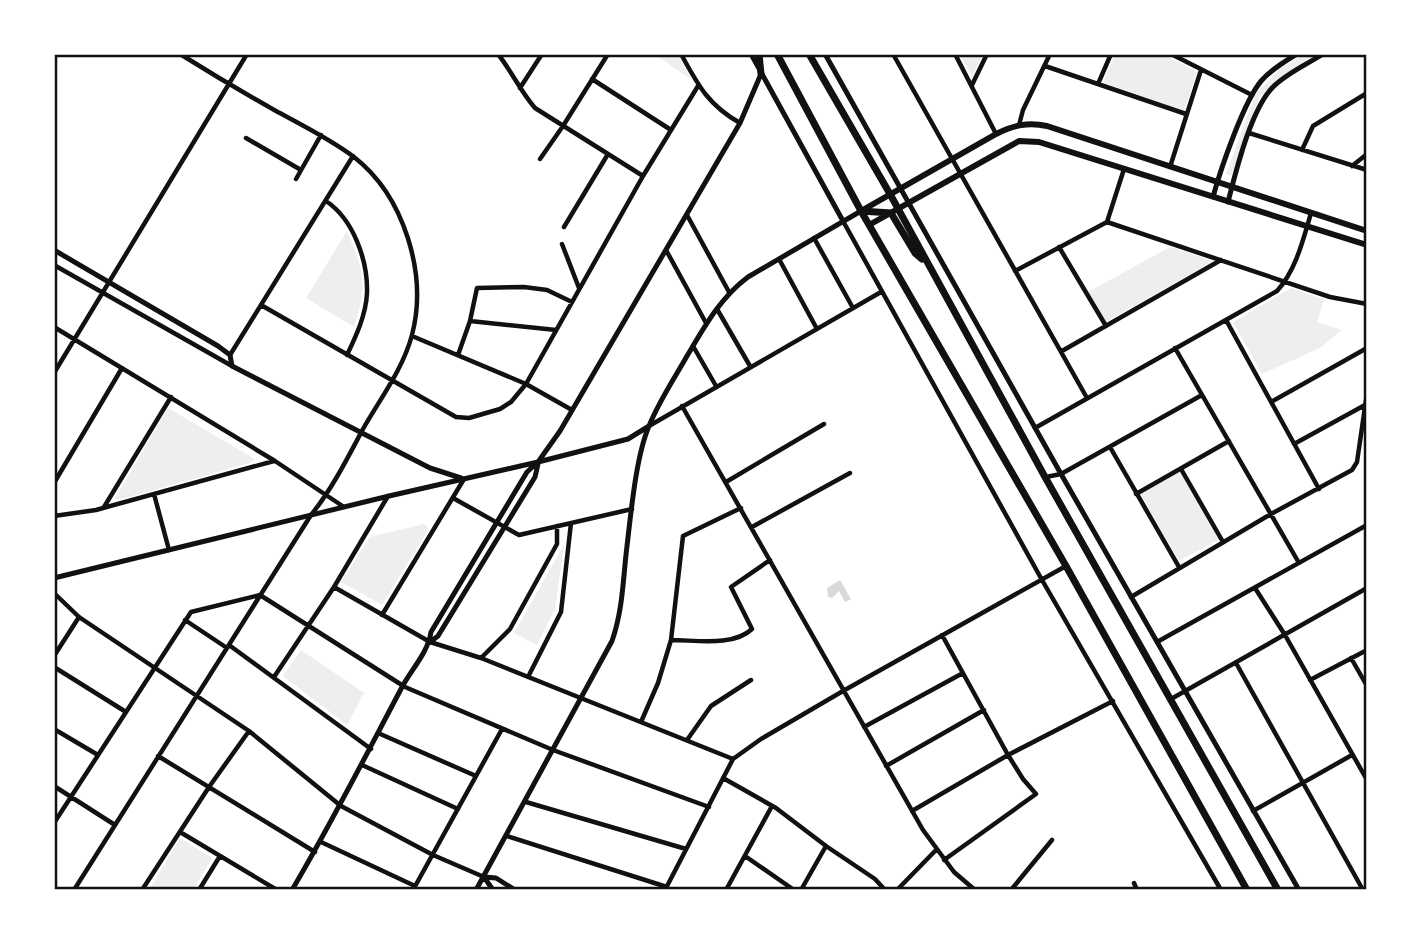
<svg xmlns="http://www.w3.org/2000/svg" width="1421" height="944" font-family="Ubuntu,sans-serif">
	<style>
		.green { fill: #eee }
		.water { fill: #d9d9d9 }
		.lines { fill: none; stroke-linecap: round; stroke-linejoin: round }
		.minor { stroke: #111; stroke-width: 4.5 }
		.tertiary { stroke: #111; stroke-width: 5 }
		.secondary { stroke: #111; stroke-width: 6 }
		.primary { stroke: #111; stroke-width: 7 }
		.neatline { fill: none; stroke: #111; stroke-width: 2.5 }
	</style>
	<rect width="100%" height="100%" fill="#fff"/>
	<!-- green -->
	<path class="green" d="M654,54H677L691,79Z
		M959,54H983L972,77Z
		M1115,54H1163L1197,72L1184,111L1103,82Z
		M1305,54H1320L1283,76L1260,96L1231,176L1226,174L1255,95L1280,69Z
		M347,231C364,271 368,285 354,327L306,298Z
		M1170,247L1214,261L1106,322L1088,292Z
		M1291,288L1324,299L1317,322L1342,330L1320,348L1262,374L1233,322Z
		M168,408L255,459L250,463L118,500L115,498Z
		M1180,470L1220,539L1179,561L1140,493Z
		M424,524L429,529L382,605L341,582L370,537Z
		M564,545L555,609L537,645L514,633Z
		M301,650L364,693L347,725L283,676Z
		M180,838L212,858L193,890H149Z"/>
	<!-- water -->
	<path class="water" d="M840,580L851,599L845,602L839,591L832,598L828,597L827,588Z"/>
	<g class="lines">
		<!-- minor -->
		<path class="minor" d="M498,54C512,72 521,92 535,108L643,176
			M681,54C698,85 708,105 740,123
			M893,54L1087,398
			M955,54L996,134
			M1171,54L1252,95
			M1045,66L1186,114
			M592,79L671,130
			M1098,84L1111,54
			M972,85L987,54
			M520,88L542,54
			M1019,125L1023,110L1050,54
			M1249,133L1367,170
			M246,138L301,170
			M1302,150L1313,126L1367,93
			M540,159L563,126L608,54
			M1352,166L1367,154
			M1170,167L1201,70
			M296,179L321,135
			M326,201C353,219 368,260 367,293C366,315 356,336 347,355
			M687,215L729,292
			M843,221L1042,580L1221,890
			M1107,222L1330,297L1367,304
			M1107,222L1124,169
			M564,227L608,154
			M814,238L853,308
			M562,244L579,288
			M1059,247L1106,326
			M666,250L706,323
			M779,259L817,329
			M54,265L232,366
			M1015,271L1107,222
			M261,305L456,417L469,418L500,409L511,402L526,384L643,176L698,86
			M717,309L750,366
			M1226,320L1319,489
			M470,321L556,330
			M54,327L275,461L344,507
			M412,336L526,384L572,410
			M693,346L716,386
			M1175,348L1299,563
			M1062,351L1221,260
			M230,355L353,156
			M458,355L470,321L477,288L524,287L547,290L572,302
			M54,373L247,54
			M1271,402L1367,348
			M682,406L923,830L954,872L975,890
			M649,426L881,292
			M1035,428L1277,291C1296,270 1303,240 1311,213
			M1294,444L1365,405
			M1110,447L1179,567
			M1181,469L1223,542
			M1046,477L1061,474L1202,395
			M726,482L824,424
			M54,483L122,368
			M154,494L169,550
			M1136,494L1229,441
			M453,498L519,535L632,509
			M104,507L171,397
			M54,516L96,510L274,461
			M752,527L850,473
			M334,587L430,642L481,658L733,759
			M1255,588L1285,635L1367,780
			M54,593L79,617L249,731L341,806L433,855L484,877
			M1131,597L1271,514L1352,470L1357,462L1367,393
			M382,615L464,479
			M185,620L227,648
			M942,635L1008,755L1023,779L1036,794L944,860
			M671,640C696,640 733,647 752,629L731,587L770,560
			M1157,642L1367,525
			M229,645L371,749
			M54,656L79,617
			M481,658L510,629L557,544V526
			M1351,658L1367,686
			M1236,663L1363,890
			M54,667L126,712
			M274,677L334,587L388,496
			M528,677L561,612L571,523
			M1310,680L1367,650
			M1171,699L1367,588
			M641,722L658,683L671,640L683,536L741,508
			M864,727L963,673
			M54,729L98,755
			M378,733L476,776
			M687,740L711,706L751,680
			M158,756L315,852
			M362,765L458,809
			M886,766L984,710
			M723,778L776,808L826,846L875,879L885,890
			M54,786L115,825
			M526,802L686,849
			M912,811L1008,755L1113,701
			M1253,811L1352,755
			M54,823L191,612L260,595L405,687L553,750L709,807
			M180,832L277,890
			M507,836L667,887
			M321,842L415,886
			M745,856L794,890
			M1134,883L1137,890
			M74,890L311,515C332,489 347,459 363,429C380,399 403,369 412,335C428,274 404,196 354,157C330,139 302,125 276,111C244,93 212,74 180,54
			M142,890L209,787L249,731
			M199,890L220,856
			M413,890L502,729
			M665,890L733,759L761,739L843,691L1066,566
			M726,890L772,806
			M801,890L826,846
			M897,890L936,850
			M1011,890L1052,840"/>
		<!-- tertiary -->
		<path class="tertiary" d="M751,54L843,221
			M825,54L1061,474L1299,890
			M1213,197C1220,171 1244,100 1262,80C1272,69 1284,62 1297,54
			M1228,202C1236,171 1251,109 1273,87C1287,73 1306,65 1323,54
			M54,250L218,346L230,355L232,366L430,468L461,478
			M54,578L389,496L538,462L628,439L649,426
			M430,642L438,636L535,477L538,464
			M484,877L496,878L515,890
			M484,877L493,890
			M292,890C331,824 365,757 401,689C410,671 428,653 431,632L527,472L538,462L560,431L740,123L761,74
			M476,890L612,641C623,610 623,578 627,546C631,513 636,456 649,426C659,401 674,379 687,356C705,326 720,298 748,277L861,211"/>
		<!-- secondary -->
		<path class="secondary" d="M861,211L996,134C1014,125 1028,122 1047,126L1367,231
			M869,225L1019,141L1039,142L1367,245"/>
		<!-- primary -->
		<path class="primary" d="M759,54L761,74
			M777,54L861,211L1066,566L1247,890
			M809,54L890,194L1045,477L1278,890
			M861,211L891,213L915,253L922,259"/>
	</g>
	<!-- border -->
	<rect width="1421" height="944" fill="none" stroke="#ffffff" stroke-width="112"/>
	<rect x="56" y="56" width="1309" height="832" class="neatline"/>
</svg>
